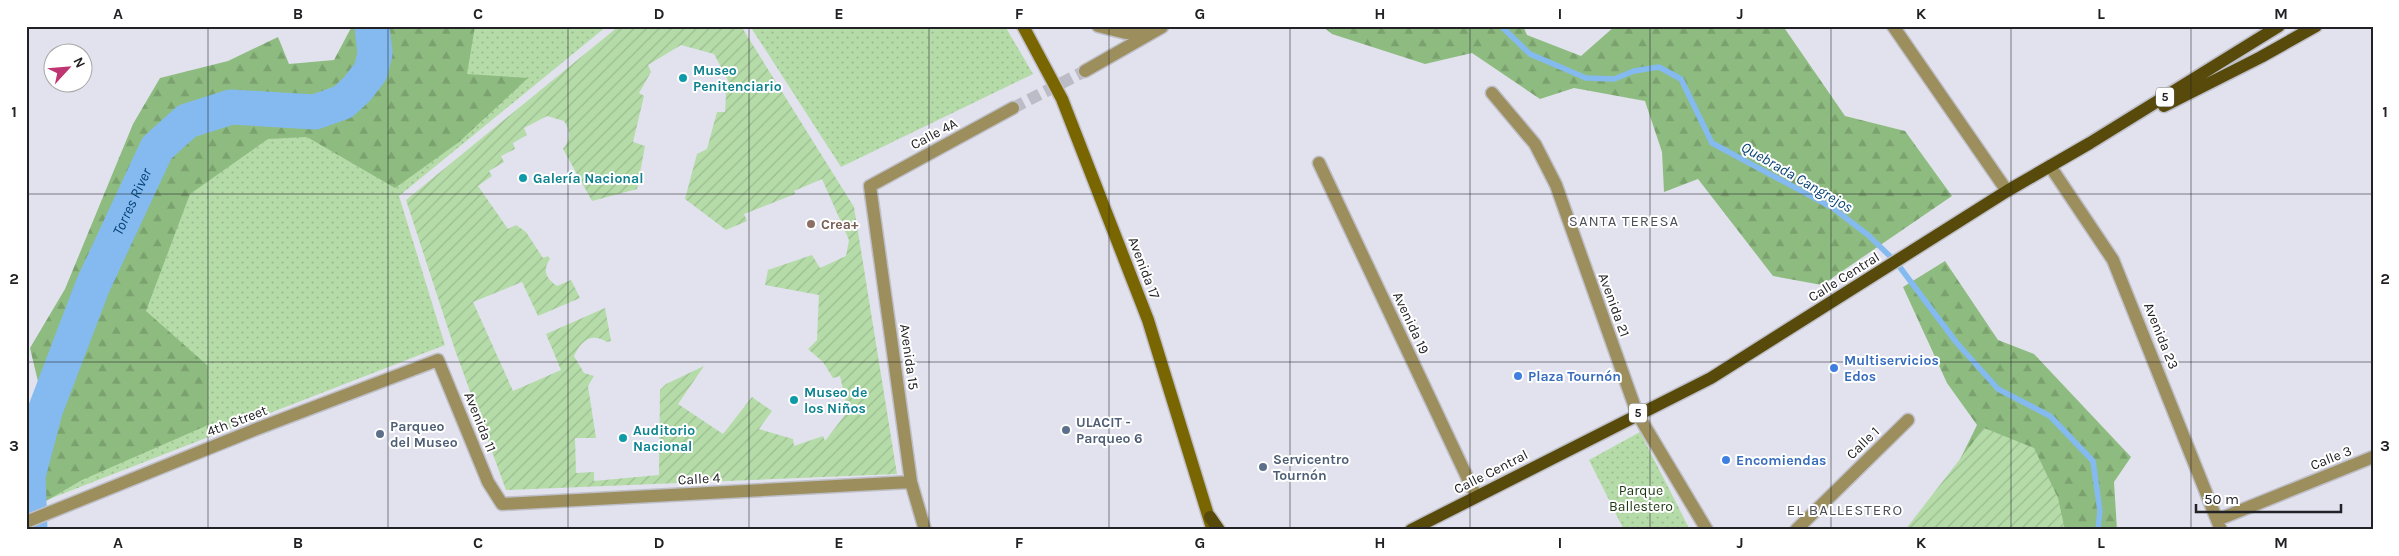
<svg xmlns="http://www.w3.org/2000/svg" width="2399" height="556" font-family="Karla,sans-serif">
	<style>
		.grass { fill: url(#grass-dots) }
		.forest { fill: url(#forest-firs) }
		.garden { fill: url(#garden-furrows); fill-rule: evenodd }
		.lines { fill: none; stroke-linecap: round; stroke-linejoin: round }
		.stream { stroke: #84baf0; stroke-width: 5.5 }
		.river { stroke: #84baf0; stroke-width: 35 }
		.street-tunnel { stroke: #bbbcc5; stroke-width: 12; stroke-dasharray: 12 6; stroke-linecap: butt }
		.street-casing { stroke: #bfbfc9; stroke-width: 15 }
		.secondary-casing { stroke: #bfbfc9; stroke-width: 15 }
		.primary-casing { stroke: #bfbfc9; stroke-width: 15 }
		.street { stroke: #9c8f5d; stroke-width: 12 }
		.secondary { stroke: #7a6600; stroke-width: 12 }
		.primary { stroke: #584a0a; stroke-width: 12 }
		.grid { fill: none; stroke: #222226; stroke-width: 1; stroke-opacity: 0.55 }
		.culture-dot { fill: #0f9aa8; stroke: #fff; stroke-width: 2 }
		.education-dot { fill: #8d6e63; stroke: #fff; stroke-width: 2 }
		.shop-dot { fill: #3f7fe0; stroke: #fff; stroke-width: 2 }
		.service-dot { fill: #5c6f8a; stroke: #fff; stroke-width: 2 }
		.labels { text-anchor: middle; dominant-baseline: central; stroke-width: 4; stroke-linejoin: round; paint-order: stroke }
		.shield { fill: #fff; stroke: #646467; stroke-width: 1 }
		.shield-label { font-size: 12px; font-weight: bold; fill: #222226 }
		.culture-label { font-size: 14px; font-weight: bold; fill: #0d838f; stroke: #fff; text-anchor: start }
		.street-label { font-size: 14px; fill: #222226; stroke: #fff }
		.education-label { font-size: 14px; font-weight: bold; fill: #785e54; stroke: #fff; text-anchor: start }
		.shop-label { font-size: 14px; font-weight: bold; fill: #366cbe; stroke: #fff; text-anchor: start }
		.service-label { font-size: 14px; font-weight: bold; fill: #4e5e75; stroke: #fff; text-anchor: start }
		.park-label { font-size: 14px; fill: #1a380f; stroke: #fff }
		.water-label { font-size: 15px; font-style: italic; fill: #064374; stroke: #fff }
		.neighbourhood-label { font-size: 15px; letter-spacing: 1px; fill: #4e4f58; stroke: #fff }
		.neatline { fill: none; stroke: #222226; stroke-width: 2 }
		.grid-label { font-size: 16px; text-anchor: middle; font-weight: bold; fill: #222226 }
	</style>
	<defs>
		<pattern id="grass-dots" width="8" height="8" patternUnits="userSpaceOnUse" patternTransform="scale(1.25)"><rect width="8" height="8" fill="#b5dca8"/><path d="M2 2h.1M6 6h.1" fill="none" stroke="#9bbc90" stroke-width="1.8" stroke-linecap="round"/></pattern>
		<pattern id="forest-firs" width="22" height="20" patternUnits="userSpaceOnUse" patternTransform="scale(1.25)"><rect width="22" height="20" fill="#8ebc80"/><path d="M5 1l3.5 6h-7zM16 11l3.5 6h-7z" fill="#7aa16e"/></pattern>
		<pattern id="garden-furrows" width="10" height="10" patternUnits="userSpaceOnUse" patternTransform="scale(1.25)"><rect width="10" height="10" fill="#b5dca8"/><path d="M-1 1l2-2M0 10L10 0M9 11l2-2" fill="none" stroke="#9bbc90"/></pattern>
	</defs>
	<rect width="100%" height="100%" fill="#e1e2ed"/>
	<!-- grass -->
	<path class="grass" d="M382,26H607L399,196L445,345L39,503L164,156L328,122Z
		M750,26H1005L1033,74L841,167Z
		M1640,432L1690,530H1624L1589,460Z"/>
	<!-- forest -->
	<path class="forest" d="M352,26H475L467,74L528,78L459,142L395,188L307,137L268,139L190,194L146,311L208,366V425L82,480L29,511L28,476L45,411L30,348L65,289L133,124L160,78L228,61L278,37L289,64L334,60Z
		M1322,26H1523L1527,35L1581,56L1615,26H1783L1845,116L1905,131L1952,196L1822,285L1773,276L1698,179L1664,192L1662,152L1645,101L1574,88L1540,99L1472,53L1425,64L1332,34Z
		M1945,261L1998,340L2034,354L2131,457L2114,482L2117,530H2059L1946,488L1977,425L1947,383L1903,287Z"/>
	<!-- garden -->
	<path class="garden" d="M619,26H741L854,207L897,474L506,490L455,350L406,200ZM681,45L714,54L730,84L724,87L726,95L725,112H717L707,149L697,154L685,199L726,230L747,221L744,214L795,194L794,191L822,179L849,240L846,256L820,268L812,255L768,270L765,285L819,295L817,340L808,349L823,362L833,378L840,376L848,411L825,441L823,436L794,446L793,439L759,429L772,411L752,397L723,434L678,404L704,366L666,384L660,390L659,475L594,481V472L576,473L575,438H596L588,386L594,376L584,373L574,356C581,341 591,332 607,342L611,341L605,308L546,334L561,370L513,391L473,302L522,282L538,316L580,298L571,280L557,286C546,279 542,270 550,259L548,256L543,258L526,232L516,225L508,229L478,186L492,176L489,171L504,162L501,156L515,149L513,143L527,135L524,128L547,116L564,121C571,132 571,139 563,149L592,201L637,189L645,146L633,142L644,96L639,93L651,72L648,65Z
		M1984,428L2034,448L2058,498L2065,530H1905Z"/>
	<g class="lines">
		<!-- stream -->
		<path class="stream" d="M1501,26L1530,54L1586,78L1614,79L1634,71L1659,67L1681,79L1712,143L1833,208L1868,235L1896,262L1956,342L1998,389L2050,416L2093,461L2100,511L2098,530"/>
		<!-- river -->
		<path class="river" id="s1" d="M30,530L28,476L45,411L93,285L157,148L187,121L231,107L315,112L343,102L357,89L371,71L375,53L372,26"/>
		<!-- street-tunnel -->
		<path class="street-tunnel" d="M1013,108L1085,71"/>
		<!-- street casing -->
		<g class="street-casing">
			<path id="street" d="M1098,26L1126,33L1152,29
				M1893,26L2007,191
				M1085,71L1162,27
				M1492,93L1535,144L1556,185L1637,413L1707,530
				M1319,163L1476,496
				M2050,166L2113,260L2221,530
				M2217,520L2373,457
				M26,522L254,430L438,360L488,482L502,504L911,482
				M925,530L911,482L870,186L1013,108
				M1796,530L1908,420"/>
		</g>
		<!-- secondary casing -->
		<g class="secondary-casing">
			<path id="secondary" d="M1023,26L1062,99L1148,320L1212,528"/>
		</g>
		<!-- primary casing -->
		<g class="primary-casing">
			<path id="primary" d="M2164,106L2261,57L2316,26
				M1210,517L1219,530
				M1411,530L1711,378L2007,191L2090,143L2279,26"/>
		</g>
		<!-- street -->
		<use href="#street" class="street"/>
		<!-- secondary -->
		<use href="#secondary" class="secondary"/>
		<!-- primary -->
		<use href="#primary" class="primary"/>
	</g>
	<!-- grid -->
	<path class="grid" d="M208,26V530M388,26V530M568,26V530M749,26V530M929,26V530M1109,26V530M1290,26V530M1470,26V530M1650,26V530M1831,26V530M2011,26V530M2191,26V530M26,194H2373M26,362H2373"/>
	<!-- markers -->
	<g class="culture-dot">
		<circle cx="683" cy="78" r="5"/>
		<circle cx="523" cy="178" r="5"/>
		<circle cx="794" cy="400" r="5"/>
		<circle cx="623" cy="438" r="5"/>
	</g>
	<circle class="education-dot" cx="811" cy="224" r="5"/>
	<g class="shop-dot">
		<circle cx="1834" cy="368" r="5"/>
		<circle cx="1518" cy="376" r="5"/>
		<circle cx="1726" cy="460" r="5"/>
	</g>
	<g class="service-dot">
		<circle cx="1066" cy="430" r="5"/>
		<circle cx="380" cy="434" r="5"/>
		<circle cx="1263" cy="467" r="5"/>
	</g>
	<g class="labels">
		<!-- shield labels -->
		<g class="shield">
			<rect x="2156" y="87.5" width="18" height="19" rx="4"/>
			<rect x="1629" y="403.5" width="18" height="19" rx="4"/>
		</g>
		<g class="shield-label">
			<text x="2165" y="97">5</text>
			<text x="1638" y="413">5</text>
		</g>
		<!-- culture labels -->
		<g class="culture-label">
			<text x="693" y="70">Museo<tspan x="693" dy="16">Penitenciario</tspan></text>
			<text x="533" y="178">Galería Nacional</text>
			<text x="804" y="392">Museo de<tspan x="804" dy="16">los Niños</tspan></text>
			<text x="633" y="430">Auditorio<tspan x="633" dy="16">Nacional</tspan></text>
		</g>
		<!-- street labels -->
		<g class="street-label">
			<text transform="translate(934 134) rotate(-28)">Calle 4A</text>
			<text transform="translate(1144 268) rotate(69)">Avenida 17</text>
			<text transform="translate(1844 277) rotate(-32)">Calle Central</text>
			<text transform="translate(1614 305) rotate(70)">Avenida 21</text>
			<text transform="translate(1411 323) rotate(65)">Avenida 19</text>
			<text transform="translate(2161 336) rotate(68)">Avenida 23</text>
			<text transform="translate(909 357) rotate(82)">Avenida 15</text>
			<text transform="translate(237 421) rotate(-21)">4th Street</text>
			<text transform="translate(480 422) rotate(68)">Avenida 11</text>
			<text transform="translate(1863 443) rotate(-44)">Calle 1</text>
			<text transform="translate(2331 458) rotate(-22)">Calle 3</text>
			<text transform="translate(1491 472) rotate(-27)">Calle Central</text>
			<text transform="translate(699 479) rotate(-3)">Calle 4</text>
		</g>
		<!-- education labels -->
		<g class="education-label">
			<text x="821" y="224">Crea+</text>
		</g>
		<!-- shop labels -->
		<g class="shop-label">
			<text x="1844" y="360">Multiservicios<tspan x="1844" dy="16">Edos</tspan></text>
			<text x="1528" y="376">Plaza Tournón</text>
			<text x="1736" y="460">Encomiendas</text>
		</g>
		<!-- service labels -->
		<g class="service-label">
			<text x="1076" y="422">ULACIT -<tspan x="1076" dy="16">Parqueo 6</tspan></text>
			<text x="390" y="426">Parqueo<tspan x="390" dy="16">del Museo</tspan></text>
			<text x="1273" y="459">Servicentro<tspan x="1273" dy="16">Tournón</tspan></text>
		</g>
		<!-- park labels -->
		<g class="park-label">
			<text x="1641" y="490">Parque<tspan x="1641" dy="16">Ballestero</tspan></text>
		</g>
		<!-- water labels -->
		<g class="water-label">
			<text transform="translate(1797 177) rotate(30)">Quebrada Cangrejos</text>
			<text stroke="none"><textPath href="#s1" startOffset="348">Torres River</textPath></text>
		</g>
		<!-- neighbourhood labels -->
		<g class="neighbourhood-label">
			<text x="1624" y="221">SANTA TERESA</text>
			<text x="1845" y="510">EL BALLESTERO</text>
		</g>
	</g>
	<!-- border -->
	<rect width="2399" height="556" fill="none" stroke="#ffffff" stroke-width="55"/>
	<!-- north arrow -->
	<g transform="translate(68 68) rotate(64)"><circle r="24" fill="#ffffff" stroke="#a7a7a8"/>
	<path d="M0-4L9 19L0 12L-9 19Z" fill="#be3571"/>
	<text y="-8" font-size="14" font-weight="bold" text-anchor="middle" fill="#222226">N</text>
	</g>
	<!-- scale -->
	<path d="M2196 504v8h145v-8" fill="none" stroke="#222226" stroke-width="2.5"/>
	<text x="2204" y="504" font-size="15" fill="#222226" stroke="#ffffff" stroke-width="4" paint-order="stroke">50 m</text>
	<rect x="28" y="28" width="2344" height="500" class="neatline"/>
	<g class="grid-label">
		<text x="118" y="19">A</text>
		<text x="298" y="19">B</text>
		<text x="478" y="19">C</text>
		<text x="659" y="19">D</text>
		<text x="839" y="19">E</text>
		<text x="1019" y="19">F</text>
		<text x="1200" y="19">G</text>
		<text x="1380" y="19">H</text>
		<text x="1560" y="19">I</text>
		<text x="1740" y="19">J</text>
		<text x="1921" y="19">K</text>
		<text x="2101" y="19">L</text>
		<text x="2281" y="19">M</text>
		<text x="14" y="117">1</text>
		<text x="2385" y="117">1</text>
		<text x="14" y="284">2</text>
		<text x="2385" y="284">2</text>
		<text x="14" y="451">3</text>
		<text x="2385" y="451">3</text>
		<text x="118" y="548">A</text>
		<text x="298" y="548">B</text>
		<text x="478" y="548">C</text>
		<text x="659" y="548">D</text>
		<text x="839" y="548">E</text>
		<text x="1019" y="548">F</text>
		<text x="1200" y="548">G</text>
		<text x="1380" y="548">H</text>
		<text x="1560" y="548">I</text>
		<text x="1740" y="548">J</text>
		<text x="1921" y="548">K</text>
		<text x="2101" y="548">L</text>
		<text x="2281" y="548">M</text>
	</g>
</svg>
